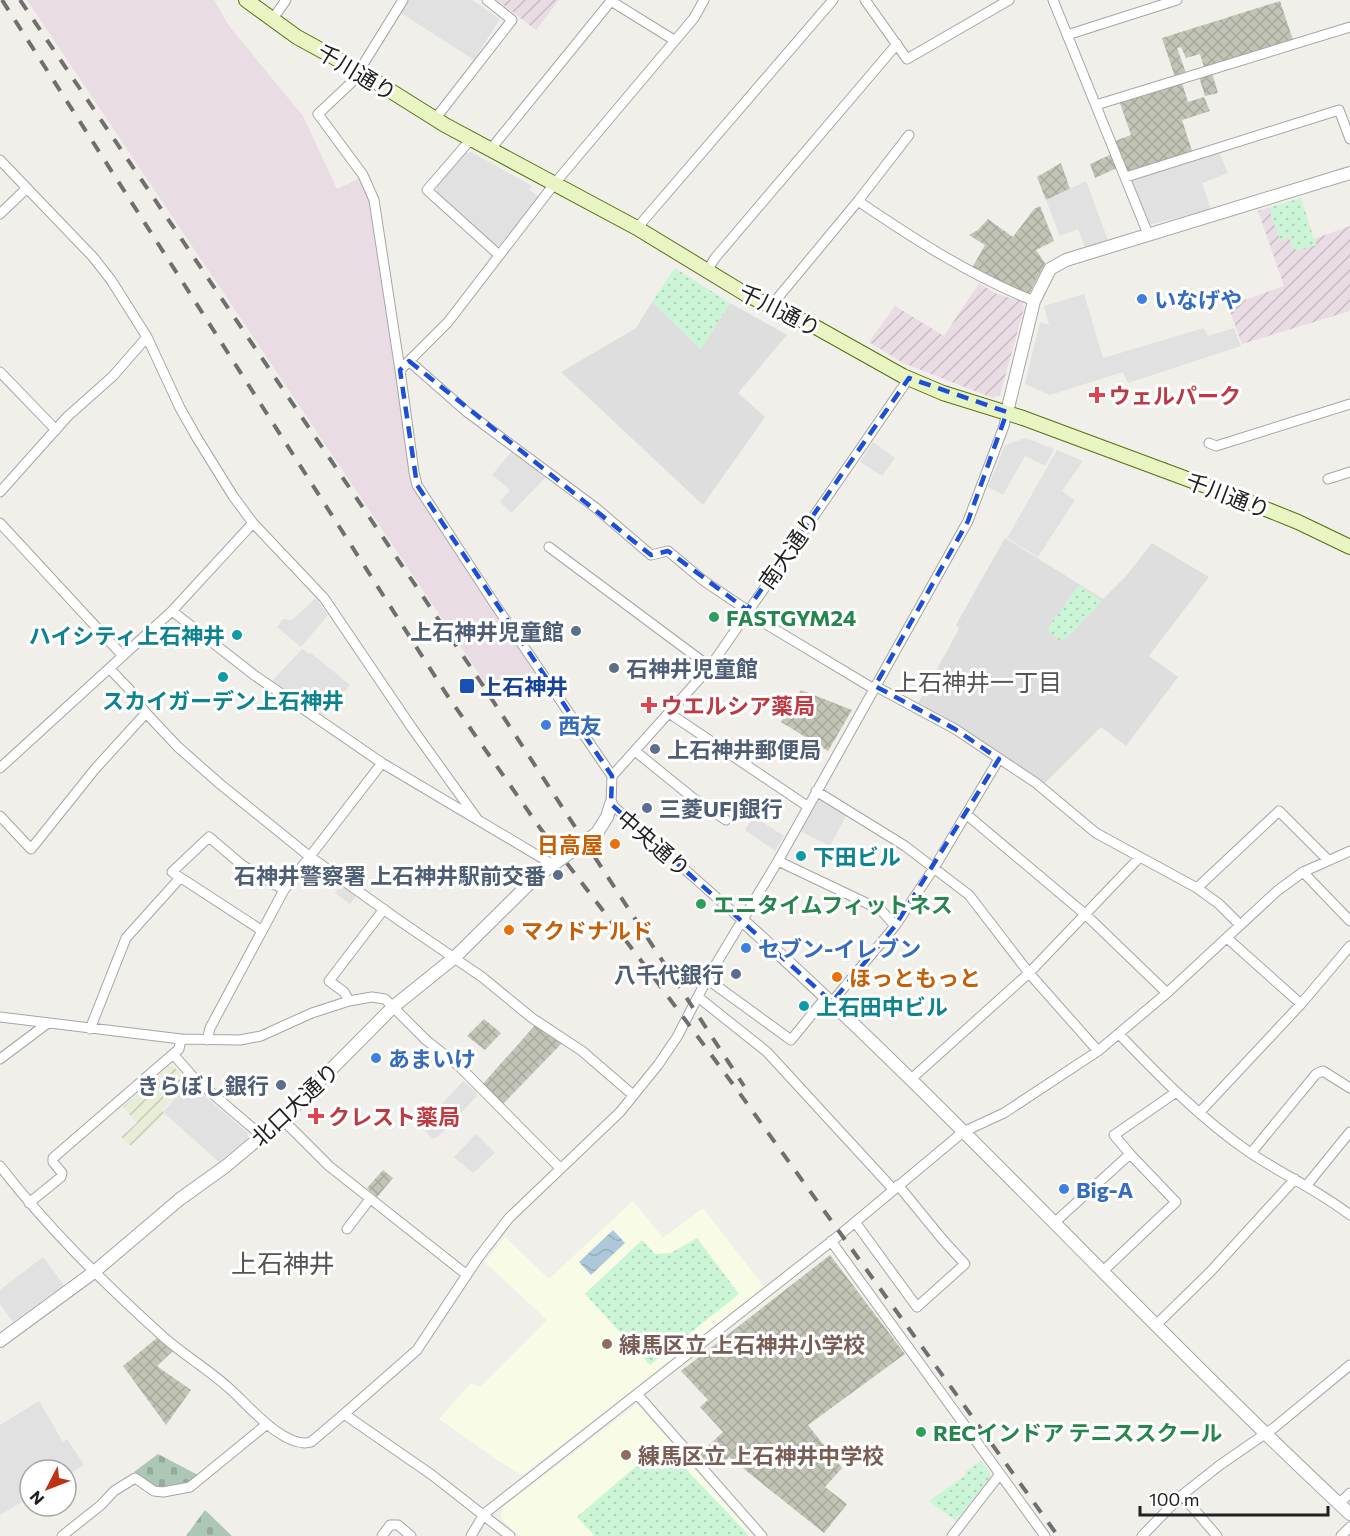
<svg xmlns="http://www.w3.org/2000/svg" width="1350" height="1536" font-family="Commissioner,'Noto Sans JP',sans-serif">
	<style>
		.residential { fill: #dfdede }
		.industrial { fill: url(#industrial-furrows) }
		.education { fill: #f8fce6 }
		.railway { fill: #e9dce4 }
		.construction { fill: url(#construction-cross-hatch) }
		.farmland { fill: url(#farmland-furrows) }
		.cemetery { fill: url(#cemetery-stones) }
		.park { fill: url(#park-dots) }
		.parking { fill: #e1e1e1 }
		.water { fill: url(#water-waves) }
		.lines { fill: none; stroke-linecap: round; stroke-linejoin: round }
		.minor-casing { stroke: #a5a5a5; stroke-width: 11 }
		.tertiary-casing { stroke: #a5a5a5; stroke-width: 14 }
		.secondary-casing { stroke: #557010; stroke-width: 16 }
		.minor { stroke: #fff; stroke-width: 9 }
		.tertiary { stroke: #fff; stroke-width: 12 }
		.secondary { stroke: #e9f4c3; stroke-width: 14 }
		.rail { stroke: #6f6f6f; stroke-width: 4; stroke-dasharray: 12 12; stroke-linecap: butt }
		.marked { fill: none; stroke: #1d4ed8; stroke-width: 4.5; stroke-dasharray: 12 8; stroke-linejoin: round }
		.shop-dot { fill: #3f7fe0; stroke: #fff; stroke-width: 2 }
		.health-dot { fill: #e0444e; stroke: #fff; stroke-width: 2 }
		.leisure-dot { fill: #2e9e5b; stroke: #fff; stroke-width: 2 }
		.service-dot { fill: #5c6f8a; stroke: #fff; stroke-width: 2 }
		.culture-dot { fill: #0f9aa8; stroke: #fff; stroke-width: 2 }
		.transit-dot { fill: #1a4fb4; stroke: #fff; stroke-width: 2 }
		.food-dot { fill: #e8710a; stroke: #fff; stroke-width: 2 }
		.education-dot { fill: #8d6e63; stroke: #fff; stroke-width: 2 }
		.labels { text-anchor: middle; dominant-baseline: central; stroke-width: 6; stroke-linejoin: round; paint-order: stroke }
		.street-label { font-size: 22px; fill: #212121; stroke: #fff }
		.shop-label { font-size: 22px; font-weight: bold; fill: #366cbe; stroke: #fff; text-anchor: start }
		.health-label { font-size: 22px; font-weight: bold; fill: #be3a42; stroke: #fff; text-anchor: start }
		.leisure-label { font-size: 22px; font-weight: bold; fill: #27864d; stroke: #fff; text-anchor: start }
		.service-label { font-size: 22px; font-weight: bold; fill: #4e5e75; stroke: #fff; text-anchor: end }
		.culture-label { font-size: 22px; font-weight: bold; fill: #0d838f; stroke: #fff; text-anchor: start }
		.transit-label { font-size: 22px; font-weight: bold; fill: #164399; stroke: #fff; text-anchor: start }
		.food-label { font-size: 22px; font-weight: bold; fill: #c56008; stroke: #fff; text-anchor: start }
		.education-label { font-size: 22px; font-weight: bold; fill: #785e54; stroke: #fff; text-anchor: start }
		.neighbourhood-label { font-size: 24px; fill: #545454; stroke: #fff }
		.quarter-label { font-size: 26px; fill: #545454; stroke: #fff }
	</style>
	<defs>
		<pattern id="industrial-furrows" width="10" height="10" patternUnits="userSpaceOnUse" patternTransform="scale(1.5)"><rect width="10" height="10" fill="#e9dce4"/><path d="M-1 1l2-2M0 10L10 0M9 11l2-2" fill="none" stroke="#c8bcc3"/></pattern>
		<pattern id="construction-cross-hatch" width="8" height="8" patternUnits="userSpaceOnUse" patternTransform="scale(1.5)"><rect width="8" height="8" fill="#c2c5b5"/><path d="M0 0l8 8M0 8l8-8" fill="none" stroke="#a6a99b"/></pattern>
		<pattern id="farmland-furrows" width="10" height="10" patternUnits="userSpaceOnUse" patternTransform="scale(1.5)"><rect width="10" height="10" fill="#e7edd6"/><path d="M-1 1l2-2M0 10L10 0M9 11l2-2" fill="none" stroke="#c6cbb7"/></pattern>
		<pattern id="cemetery-stones" width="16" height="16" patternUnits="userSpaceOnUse" patternTransform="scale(1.5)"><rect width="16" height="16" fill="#acc7b5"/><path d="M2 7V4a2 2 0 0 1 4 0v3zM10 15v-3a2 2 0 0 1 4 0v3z" fill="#94ab9b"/></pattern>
		<pattern id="park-dots" width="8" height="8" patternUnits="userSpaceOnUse" patternTransform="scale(1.5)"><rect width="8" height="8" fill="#cbf5d6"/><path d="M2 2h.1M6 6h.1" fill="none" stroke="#aed2b7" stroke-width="1.8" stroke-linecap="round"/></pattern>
		<pattern id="water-waves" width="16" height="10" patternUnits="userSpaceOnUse" patternTransform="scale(1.5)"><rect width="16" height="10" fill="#aec8da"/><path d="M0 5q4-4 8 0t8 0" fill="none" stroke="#95acbb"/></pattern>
	</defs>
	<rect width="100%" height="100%" fill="#f1efe9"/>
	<!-- residential -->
	<path class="residential" d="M652,302L701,349L730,303L787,335L738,393L765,417L703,505L561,372L636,328Z
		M1005,538L1103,599L1127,575L1152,543L1209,577L1149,656L1178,677L1126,746L1101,727L1044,784L917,705L959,629L956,625Z"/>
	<!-- industrial -->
	<path class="industrial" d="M497,0H559L536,30Z
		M1274,206L1270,212L1280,240L1289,237L1316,245L1314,239L1350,226V311L1242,344L1228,306L1284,286L1258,211Z
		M979,283L995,293L1022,302L1024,308L1000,395L993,398L903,363L869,342L895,306L944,336Z"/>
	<!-- education -->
	<path class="education" d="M633,1201L663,1238L703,1208L764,1287L522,1476L496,1459L439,1419L471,1383L480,1387L547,1320L485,1262L505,1237L549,1279Z
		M637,1404L753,1536H520L501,1519L503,1507Z"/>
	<!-- railway -->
	<path class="railway" d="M27,0H214L229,26L303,116L337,189L360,178L371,202L410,471L536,672L496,699Z"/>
	<!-- construction -->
	<path class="construction" d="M1280,1L1293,40L1204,67L1200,54L1186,58L1181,47L1177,48L1186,73L1175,77L1162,38Z
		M1212,73L1218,93L1205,96L1199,77Z
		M1182,83L1188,102L1204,97L1210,111L1182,120L1192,151L1127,172L1115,141L1131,135L1120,103Z
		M1112,154L1117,168L1095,178L1090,164Z
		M1061,163L1070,189L1046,200L1037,177Z
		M1040,206L1054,241L1036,250L1045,263L1029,294L999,284L972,268L985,245L969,235L978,230L988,219L1013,237L1034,209Z
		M801,690L852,710L828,751L781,722Z
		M484,1019L501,1033L485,1050L467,1036Z
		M536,1024L564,1041L503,1104L482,1085Z
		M383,1170L393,1178L377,1197L367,1188Z
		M830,1255L905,1354L808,1425L842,1468L825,1487L847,1504L824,1533L729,1457L720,1467L708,1463L698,1455L723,1432L700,1407L708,1400L681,1371Z
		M158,1337L174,1350L157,1366L191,1390L166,1425L123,1366Z"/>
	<!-- farmland -->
	<path class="farmland" d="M169,1066L174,1067L188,1082L162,1110L165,1114L131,1146L121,1137L137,1123L123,1107Z"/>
	<!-- cemetery -->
	<path class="cemetery" d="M158,1454L198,1475C186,1486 169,1488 154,1487L134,1472Z
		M205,1510L232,1536H186Z"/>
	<!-- park -->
	<path class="park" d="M1301,198L1316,245L1298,251L1292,247L1289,237L1280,240L1270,212L1274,206Z
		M675,268L730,303L701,349L652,302Z
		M1079,585L1102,601L1066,639L1059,640L1047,629Z
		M697,1238L739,1294L650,1365L585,1294L642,1240L655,1254L671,1253Z
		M662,1444L748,1534V1536H595L577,1517Z
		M981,1461L990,1473V1478L956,1521L929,1501L966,1475L965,1472Z"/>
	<!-- parking -->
	<path class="parking" d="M409,0H472L500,19L474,60L401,13Z
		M471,152L532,186L529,190L538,196L500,245L495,246L437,192L436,185L463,154Z
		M1219,152L1228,173L1202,183L1211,209L1149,225L1131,178Z
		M1086,181L1108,240L1085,247L1078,229L1060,236L1046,200Z
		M1084,294L1103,358L1204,328L1208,336L1234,328L1241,346L1128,383L1123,372L1050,395L1025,384L1040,322L1049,325L1044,306Z
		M1026,438L1054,449L1045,466L1025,456L1003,495L988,487L1005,445Z
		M873,442L895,458L882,476L860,462Z
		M1057,450L1083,461L1062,491L1075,500L1038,557L1007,538Z
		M512,451L547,476L511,513L500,502L510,490L492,475Z
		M316,598L328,615L301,647L277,627L283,619L292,620Z
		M302,649L309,654L311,653L350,685L324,716L272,681Z
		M820,797L847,814L830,846L800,831Z
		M753,816L784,836L775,851L745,830Z
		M342,884L357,895L350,904L335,893Z
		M463,1081L476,1092L477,1096L438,1137L433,1139L421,1127Z
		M189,1083L248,1133V1138L219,1162L163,1112Z
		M476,1134L495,1153L473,1173L454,1157Z
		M43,1257L64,1285L13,1322L0,1304V1290Z
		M39,1401L63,1442L67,1439L84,1465L66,1476V1470H30V1497L0,1515V1425Z"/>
	<!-- water -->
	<path class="water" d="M613,1230L625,1243L591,1275L579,1262Z"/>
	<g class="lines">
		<!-- minor casing -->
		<g class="minor-casing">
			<path id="minor" d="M865,0L907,59L1009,0
				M1053,0L1148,234
				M272,20L286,0
				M1067,35L1177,0
				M359,71L403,0
				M352,82L318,114L363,175L374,200L400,370
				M1096,105L1350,27
				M435,119L512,20L487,0
				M471,139L427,190L499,255
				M490,150L611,1L674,40
				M0,160L93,257L111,280L147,337L180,408L197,438L233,496L253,523L324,598L412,728L478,820
				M1126,177L1339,110L1350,139
				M858,201C914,239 971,276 1034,301
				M0,214L27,188
				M637,228L833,0
				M707,271L715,258L897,44
				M771,306L858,201L909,135
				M409,361L467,412L596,508L651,555L668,551L704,581L747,610
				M0,372L56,430
				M1209,443L1216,446L1350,404
				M1328,479L1350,472
				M0,492L67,417L113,376L147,337
				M0,523L123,656
				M549,547L710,667
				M172,611L254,675L382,763L552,864
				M746,612L874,689
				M110,669L129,689L146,713L178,747L220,784L309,856L400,921L482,977L532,1018L582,1051L633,1095
				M875,686L955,729L1036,783L1096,833L1197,888L1219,904L1240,925
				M669,713L807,806
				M635,751L693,798L726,820
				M0,768L172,611L253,523
				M612,776L496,606L417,485L414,472L400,370L448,322L555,183L694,18L704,0
				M816,791L905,846L969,895L1029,973L1098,1051
				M966,814L1086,915L1167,993
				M0,816L31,849L95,769L146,713
				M778,861L881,910L895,926
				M1303,872L1350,921
				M1197,888L1279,811L1328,860
				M743,921L611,804L612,776L710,667L909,378
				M261,930L172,872L209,837L242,865L284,890
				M1227,938L1301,1004
				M707,979L791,1040L826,997
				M698,997L767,1052L893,1189
				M349,1001L344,992L329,981L384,909
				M832,1002L895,926L934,868L999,759
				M0,1017L181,1039L240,1040L261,1036L312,1013L349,1001L372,997L385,999L426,1040L459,1066L560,1168
				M90,1029L126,938L180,878
				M1119,1034C1160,1077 1202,1120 1252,1154C1284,1175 1319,1191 1350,1215
				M207,1040L210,1028L284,890L382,763
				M173,1054L194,1078L262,1136
				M0,1059L48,1023
				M910,1080L1029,973L1139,858
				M1199,1113L1301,1004L1350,946
				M282,1119L329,1166L467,1275
				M1251,1153L1316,1074L1323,1071L1350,1088
				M0,1166C47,1227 101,1280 158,1332C180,1353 207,1368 230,1389C247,1404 285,1450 311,1442L344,1414
				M1306,1186L1350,1132
				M29,1203L61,1177L62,1173L53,1162V1158L179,1049L181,1039
				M855,1222L917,1307L965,1264L943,1240L898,1185
				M1054,1223L1130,1154L1114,1135L1175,1093
				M347,1229L370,1199
				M831,1241L1045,1536
				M1102,1272L1176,1202L1130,1154
				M1156,1325L1211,1271L1295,1179
				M637,1394L762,1536
				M1182,1495L1217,1536
				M1339,1504L1350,1493
				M62,1536L101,1505L114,1491L135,1478L154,1491L163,1492L190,1487L267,1424
				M382,1536L390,1525H398L411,1536
				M471,1536L484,1514L842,1233L963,1132L1004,1113L1098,1051L1167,993L1277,891L1303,872L1350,851
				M510,1536L432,1475L344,1414L417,1350L478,1258L509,1218L620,1112L658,1065L677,1037L707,979L778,861L968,521L1004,426L1007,412
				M952,1536L1000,1474
				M1142,1536L1182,1495L1220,1465L1275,1427L1350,1365
				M1341,1536L1350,1527"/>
		</g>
		<!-- tertiary casing -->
		<g class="tertiary-casing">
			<path id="tertiary" d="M1007,412L1034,301L1050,269L1066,260L1350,173
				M743,921C953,1110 1143,1321 1350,1514
				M0,1341L94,1272L180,1199L226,1166L282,1119L393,1007L455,957L537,876L597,833L607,817L611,804"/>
		</g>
		<!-- secondary casing -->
		<g class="secondary-casing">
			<path id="secondary" d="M246,0L297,37L359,71L445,125L637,228L747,295L812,325L903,376L943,393L1023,418L1241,499L1298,522L1350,547"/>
		</g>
		<!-- minor -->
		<use href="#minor" class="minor"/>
		<!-- tertiary -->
		<use href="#tertiary" class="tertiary"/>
		<!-- secondary -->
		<use href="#secondary" class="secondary"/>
		<!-- rail -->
		<path class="rail" d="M2,0L447,695L540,828L652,975L738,1091L1058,1536
			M20,0L480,681L744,1086"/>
	</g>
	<!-- marked area -->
	<path class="marked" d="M409,361L651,555L668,551L747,610L909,378L1007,412L968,521L875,686L955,729L999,759L895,926L832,1002L611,804L612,776L417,485L400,370Z"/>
	<!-- markers -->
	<g class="shop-dot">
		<circle cx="1142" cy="299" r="6"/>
		<circle cx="546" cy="725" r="6"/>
		<circle cx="746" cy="948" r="6"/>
		<circle cx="376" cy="1058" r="6"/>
		<circle cx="1064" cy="1189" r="6"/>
	</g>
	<g class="health-dot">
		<path d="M1094 386h6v6h6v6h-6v6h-6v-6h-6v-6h6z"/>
		<path d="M646 696h6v6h6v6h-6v6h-6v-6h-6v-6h6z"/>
		<path d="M313 1107h6v6h6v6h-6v6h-6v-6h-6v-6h6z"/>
	</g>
	<g class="leisure-dot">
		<circle cx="714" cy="617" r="6"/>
		<circle cx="701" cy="904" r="6"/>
		<circle cx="921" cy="1432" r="6"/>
	</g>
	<g class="service-dot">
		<circle cx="576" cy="631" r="6"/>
		<circle cx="614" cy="668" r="6"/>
		<circle cx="655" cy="749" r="6"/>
		<circle cx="647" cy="808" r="6"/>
		<circle cx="558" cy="875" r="6"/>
		<circle cx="736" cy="974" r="6"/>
		<circle cx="281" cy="1085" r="6"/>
	</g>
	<g class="culture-dot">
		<circle cx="237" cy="635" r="6"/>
		<circle cx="223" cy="677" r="6"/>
		<circle cx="801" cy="856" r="6"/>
		<circle cx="804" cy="1006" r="6"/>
	</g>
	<rect class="transit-dot" x="459" y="678" width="16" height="16" rx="3"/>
	<g class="food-dot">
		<circle cx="615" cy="844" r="6"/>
		<circle cx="509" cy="930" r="6"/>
		<circle cx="837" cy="977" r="6"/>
	</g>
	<g class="education-dot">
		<circle cx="607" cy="1344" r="6"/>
		<circle cx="626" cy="1455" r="6"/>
	</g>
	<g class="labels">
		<!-- street labels -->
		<g class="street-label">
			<text transform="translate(357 72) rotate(31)">千川通り</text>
			<text transform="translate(780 310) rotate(27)">千川通り</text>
			<text transform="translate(1228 495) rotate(21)">千川通り</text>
			<text transform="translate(789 550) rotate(-55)">南大通り</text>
			<text transform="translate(654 843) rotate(41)">中央通り</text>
			<text transform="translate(295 1104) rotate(-43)">北口大通り</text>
		</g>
		<!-- shop labels -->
		<g class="shop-label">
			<text x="1154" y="299">いなげや</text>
			<text x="558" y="725">西友</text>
			<text x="758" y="948">セブン-イレブン</text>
			<text x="388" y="1058">あまいけ</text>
			<text x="1076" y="1189">Big-A</text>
		</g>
		<!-- health labels -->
		<g class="health-label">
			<text x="1109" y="395">ウェルパーク</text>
			<text x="661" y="705">ウエルシア薬局</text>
			<text x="328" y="1116">クレスト薬局</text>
		</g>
		<!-- leisure labels -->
		<g class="leisure-label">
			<text x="726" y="617">FASTGYM24</text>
			<text x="713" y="904">エニタイムフィットネス</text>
			<text x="933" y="1432">RECインドア テニススクール</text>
		</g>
		<!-- service labels -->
		<g class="service-label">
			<text x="564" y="631">上石神井児童館</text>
			<text x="626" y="668" text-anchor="start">石神井児童館</text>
			<text x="667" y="749" text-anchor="start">上石神井郵便局</text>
			<text x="659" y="808" text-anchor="start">三菱UFJ銀行</text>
			<text x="546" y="875">石神井警察署 上石神井駅前交番</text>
			<text x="724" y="974">八千代銀行</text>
			<text x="269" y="1085">きらぼし銀行</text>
		</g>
		<!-- culture labels -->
		<g class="culture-label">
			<text x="225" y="635" text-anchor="end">ハイシティ上石神井</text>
			<text x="223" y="700" text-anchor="middle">スカイガーデン上石神井</text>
			<text x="813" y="856">下田ビル</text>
			<text x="816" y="1006">上石田中ビル</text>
		</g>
		<!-- transit labels -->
		<g class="transit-label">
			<text x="480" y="686">上石神井</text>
		</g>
		<!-- food labels -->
		<g class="food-label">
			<text x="603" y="844" text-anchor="end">日高屋</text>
			<text x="521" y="930">マクドナルド</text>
			<text x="849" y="977">ほっともっと</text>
		</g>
		<!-- education labels -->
		<g class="education-label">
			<text x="619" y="1344">練馬区立 上石神井小学校</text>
			<text x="638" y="1455">練馬区立 上石神井中学校</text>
		</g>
		<!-- neighbourhood labels -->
		<g class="neighbourhood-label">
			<text x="978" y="681">上石神井一丁目</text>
		</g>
		<!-- quarter labels -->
		<g class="quarter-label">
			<text x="283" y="1262">上石神井</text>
		</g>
	</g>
	<!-- north arrow -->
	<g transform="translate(48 1488) rotate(228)"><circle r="28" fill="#ffffff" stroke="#a6a6a6" stroke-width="1.5"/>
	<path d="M0-4.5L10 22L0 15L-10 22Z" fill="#bf3214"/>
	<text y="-9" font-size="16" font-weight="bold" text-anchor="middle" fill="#212121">N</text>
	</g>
	<!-- scale -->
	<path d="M1140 1506v9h188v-9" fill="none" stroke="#212121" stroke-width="3"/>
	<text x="1149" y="1506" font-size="18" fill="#212121" stroke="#ffffff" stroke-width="4.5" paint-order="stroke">100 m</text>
</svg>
